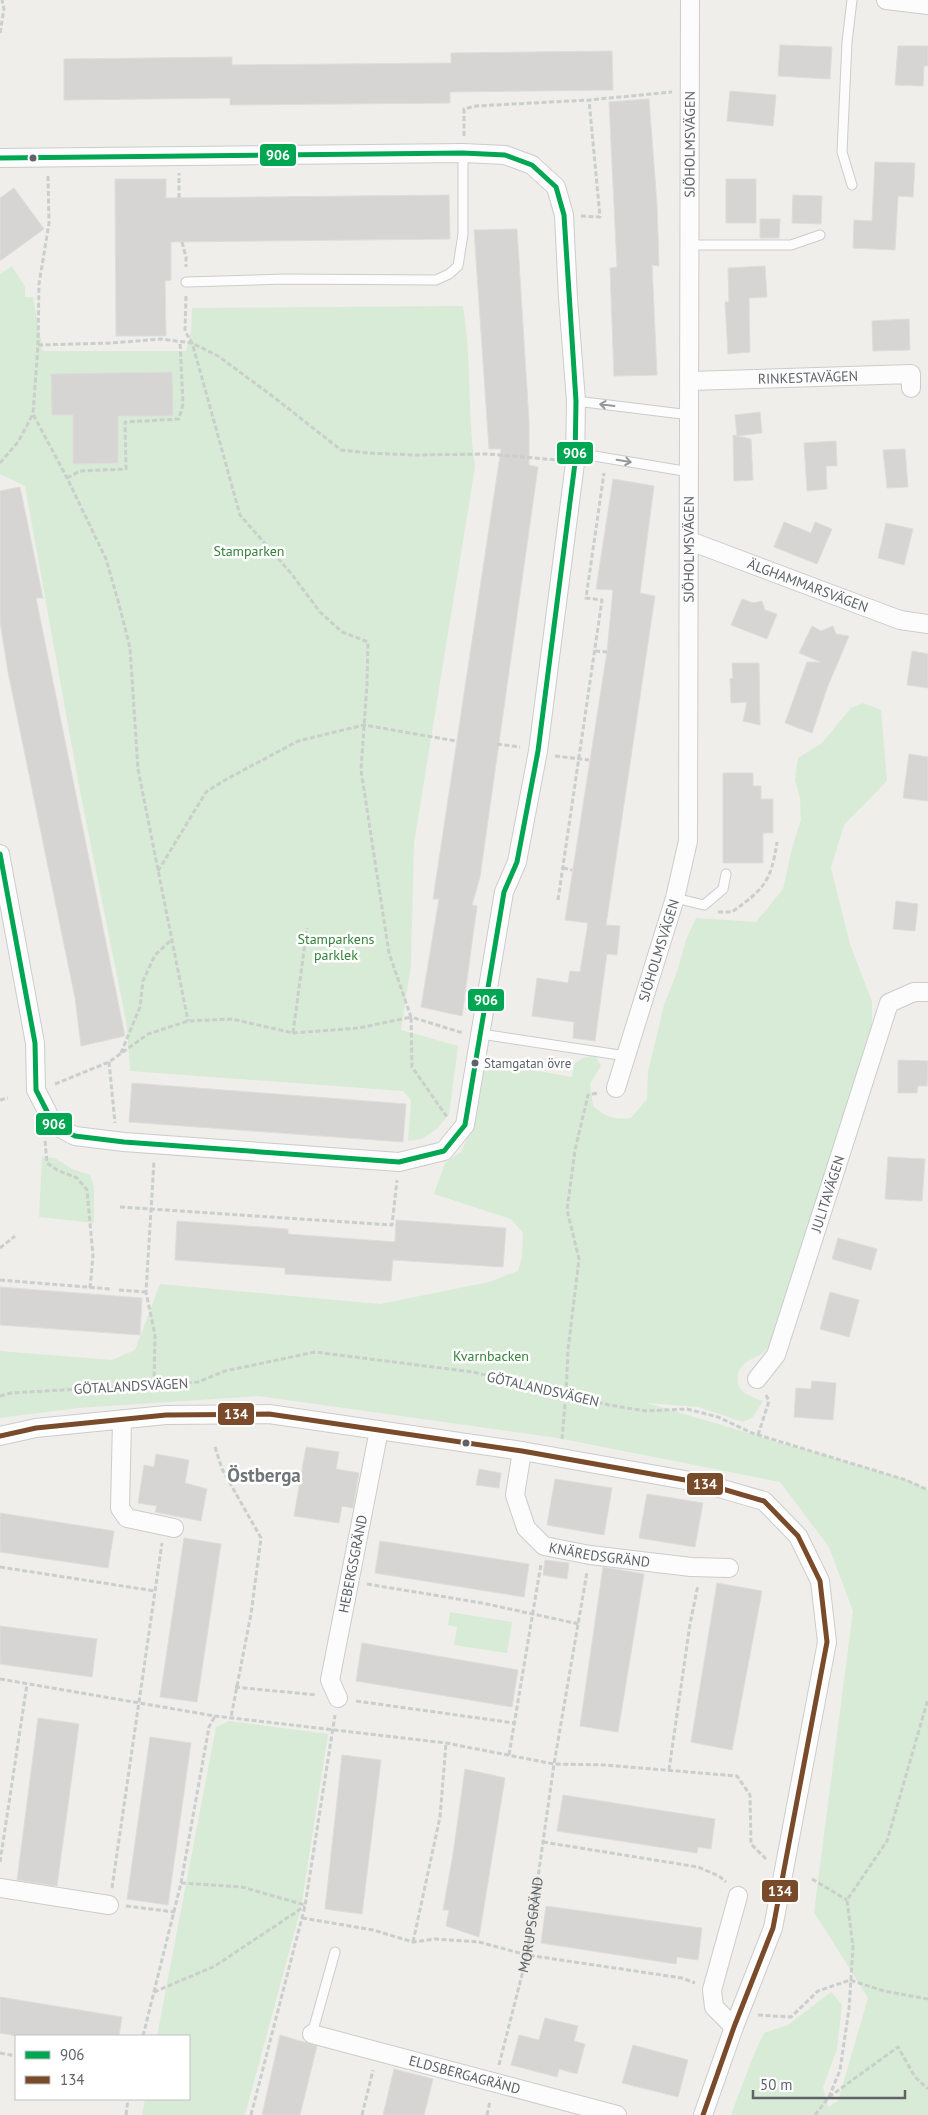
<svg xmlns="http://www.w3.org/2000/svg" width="928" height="2115" font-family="'PT Sans',sans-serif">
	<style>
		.green { fill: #d8ebd6 }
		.building { fill: #d6d5d3; stroke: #deddd9 }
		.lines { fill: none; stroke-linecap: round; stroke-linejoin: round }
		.service-casing { stroke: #cbcccc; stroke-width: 11 }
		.minor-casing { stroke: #cbcccc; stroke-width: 20 }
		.path { stroke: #cacfcc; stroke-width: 3; stroke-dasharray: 5 2.5; stroke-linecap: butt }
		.service { stroke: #fdfcfc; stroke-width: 9 }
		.minor { stroke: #fdfcfc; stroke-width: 18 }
		.bus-1-casing { stroke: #fff; stroke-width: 9 }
		.bus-2-casing { stroke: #fff; stroke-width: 9 }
		.bus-1 { stroke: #00a651; stroke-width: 5 }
		.bus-2 { stroke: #7a4b2a; stroke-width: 5 }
		.oneway { stroke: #96999c }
		.bus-dot { fill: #5f6368; stroke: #fff; stroke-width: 2 }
		.labels { text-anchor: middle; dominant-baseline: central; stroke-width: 5; stroke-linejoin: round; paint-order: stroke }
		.bus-label { font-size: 13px; fill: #5f6368; stroke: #fff; text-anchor: start }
		.street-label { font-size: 14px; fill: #5f6368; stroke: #fff }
		.park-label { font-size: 14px; fill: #348238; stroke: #fff }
		.district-label { font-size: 19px; font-weight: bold; fill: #70757a; stroke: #fff }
		.line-badge { stroke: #fff; stroke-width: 2 }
		.badge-label { font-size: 14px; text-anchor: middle; font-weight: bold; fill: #fff }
	</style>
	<rect width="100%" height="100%" fill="#efeeea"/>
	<!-- green -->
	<path class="green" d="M12,266L25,287V297H33L43,351H186L191,331L192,308L463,306C472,359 467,413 475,467L414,843L411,965L401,1030L458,1046L449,1114L438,1128L422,1139L408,1141L411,1100L403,1091L130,1071L127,1026L79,786L25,486L0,474V274Z
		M863,703L881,710L887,781L844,825L831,868L850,944L872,1002V1028L770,1345C761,1358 752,1356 742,1366C739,1369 738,1372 738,1376C735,1392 751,1397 763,1401L753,1417L743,1422L698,1407L647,1403L906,1480L928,1490V2115H731L752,2059L764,2033L788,2025L831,1992L842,2005L837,2049L823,2087L828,2107L838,2101L868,1998L814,1912L853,1611L829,1547L780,1482L558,1438L258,1396L78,1408L0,1418V1351L112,1360L135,1350L160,1284L380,1304L489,1282L518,1271L522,1257L523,1233L511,1219L434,1194L445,1163L461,1152L471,1130L479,1103L485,1059L499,1064L572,1077L574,1064L583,1058L595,1055L601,1066L590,1083L593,1106C606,1117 614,1120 631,1118L647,1099L648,1072L664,1005L677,972L686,940L696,918L756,922L783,889L792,848L801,820L800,798L795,780L798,758L822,743L851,708Z
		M42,1157L55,1158L72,1169L90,1175L94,1187V1223L39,1217Z
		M450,1612L512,1622L507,1653L454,1645L457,1627L448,1625Z
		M229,1721L328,1734L301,1908L245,2115H142L145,2099H189V2036H157L216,1727Z"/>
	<!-- building -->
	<path class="building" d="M780,45L832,47L830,79L778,76Z
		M898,46H928V66H924L923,86L895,85Z
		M612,51L613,90L450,92V103L230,105V98L64,100V59L232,57V65L451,63V53Z
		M730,91L776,95L773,126L727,121Z
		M649,99L657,205L659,266L652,265L657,375L614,376L610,268L617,267L609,102Z
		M875,162L915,163L913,197L898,196L895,250L853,248L854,220L872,221Z
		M115,179H166V198L449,195L450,239L171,242V280L165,281L166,336H116Z
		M726,179H756V223H726Z
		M14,188L44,229L0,261V198Z
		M793,195L822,196L821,224L792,223Z
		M760,219H780L779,238H760Z
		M517,229L529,421V465L538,467L480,877L472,905L477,906L462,1016L421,1007L439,899H433L501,449H489L474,230Z
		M765,266L767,297L749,298L750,352L728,354L725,302H729L728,268Z
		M909,319L910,350L873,351L872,321Z
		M172,372L173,416H118V463L73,464V415H52L51,374Z
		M760,412L762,433L737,436L735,415Z
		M733,435L751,439L753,480L734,481Z
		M836,441L837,466H826L827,489L807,491L804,443Z
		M905,449L908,487L887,488L883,450Z
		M613,479L654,486L640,593L655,596L606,925L620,926L617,955L607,954L595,1041L573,1038L574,1022L532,1016L537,978L568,983L570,971L580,972L588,923L565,920L607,652L613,590L596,589Z
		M20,487L43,598H36L125,1036L81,1046L75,998L8,672L0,622V491Z
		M784,522L811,533L815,522L832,529L817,564L774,547Z
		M886,523L913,529L904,565L878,558Z
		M742,599L753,603L762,601L765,610L777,614L767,639L731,625Z
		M812,626L821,631L833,626L836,634L849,636L827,688L812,733L785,723L807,662H821L799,653Z
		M912,651L928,654V688L907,685Z
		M732,663H759L760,725L743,721L747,702L731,703L730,679L733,678Z
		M909,754L928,757V801L903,798Z
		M723,773H753V786H761V799H773V833H763V863H723Z
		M896,901L918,904L915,931L893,929Z
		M898,1060L928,1061L927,1086H918L917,1093H898Z
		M132,1083L406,1104L403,1142L129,1122Z
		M888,1157L925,1159L922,1201L885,1199Z
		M396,1220L506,1228L503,1267L393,1260L391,1281L285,1274V1268L175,1260L177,1221L288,1229V1234L395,1242Z
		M838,1238L877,1249L871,1270L832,1259Z
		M0,1287L142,1298L140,1335L0,1325Z
		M830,1292L859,1300L849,1337L820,1329Z
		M812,1381L836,1383L833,1420L794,1417L796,1388L811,1389Z
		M306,1447L339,1452L336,1469L359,1473L353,1508L342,1506L339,1523L294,1516Z
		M156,1454L189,1460L185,1483L207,1489L201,1521L155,1512L157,1506L138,1503L144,1465L154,1467Z
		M479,1469L501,1473L499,1488L476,1485Z
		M555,1479L612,1488L604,1535L547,1525Z
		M647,1494L703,1503L695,1547L639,1538Z
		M0,1513L114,1531L108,1568L0,1552Z
		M184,1538L221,1544L197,1702L160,1697Z
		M380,1541L529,1564L524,1597L375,1573Z
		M545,1560L569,1563L567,1579L543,1575Z
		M603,1567L644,1574L618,1732L580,1726Z
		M717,1583L762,1591L732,1750L691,1742Z
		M0,1626L97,1639L92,1677L0,1664Z
		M362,1643L518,1670L512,1707L356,1681Z
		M38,1718L79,1724L57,1886L17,1880Z
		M150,1737L191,1743L168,1905L127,1899Z
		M342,1755L381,1760L362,1914L325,1909Z
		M465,1769L505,1778L479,1937L446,1926L449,1910H443L453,1854Z
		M563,1795L715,1819L711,1849L698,1847L697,1853L557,1831Z
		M546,1906L702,1928L698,1960L677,1957L676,1964L541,1943Z
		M0,1997L122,2017L119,2036H16L0,2033Z
		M545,2018L578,2026L574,2041L585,2044L577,2074L559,2069L557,2077L511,2065L519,2035L539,2040Z
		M280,2035L317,2046L300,2115H262Z
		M633,2045L688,2060L678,2097L622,2083Z
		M394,2069L433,2079L424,2115H383Z"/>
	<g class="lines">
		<!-- service casing -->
		<g class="service-casing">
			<path id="service" d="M852,0L847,42L842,152L852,185
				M690,245H791L820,235
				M186,282L285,279L436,280L449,274L458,266L463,234V153
				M576,401L690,415
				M576,453L690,472
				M675,898L704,905L723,889L726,874
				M481,1034L626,1056
				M312,2034L335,1952"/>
		</g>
		<!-- minor casing -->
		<g class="minor-casing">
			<g id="minor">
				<path d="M886,0L928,5"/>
				<path d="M0,158L463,153L505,155L532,165L556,187L564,215L568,298L576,401L575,463L538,751L517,862L504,892L465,1125L444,1151L399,1162L124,1142L75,1136L54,1125L36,1090L35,1043L0,854"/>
				<path id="s2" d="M690,381L911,374V388"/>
				<path id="s3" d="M690,541L900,620L928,624"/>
				<path id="s4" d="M616,1088L675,898L688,841L690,0"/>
				<path id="s5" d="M757,1379L776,1355L889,1003L914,992H928"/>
				<path d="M122,1421L120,1508L127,1518L174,1528"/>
				<path d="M0,1436L36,1428L166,1415L269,1414L522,1451L702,1483L764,1501L798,1536L820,1581L827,1642L773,1928L734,2027L703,2115"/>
				<path id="s6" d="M522,1451L515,1495L526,1528L544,1546L590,1555L691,1567L729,1568"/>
				<path id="s7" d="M338,1698L330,1680L379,1430"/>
				<path d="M0,1888L109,1905"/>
				<path d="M734,2027L714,2007L712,1990L738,1896"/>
				<path id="s8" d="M312,2034L617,2115"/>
			</g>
		</g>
		<!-- path -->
		<g class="path">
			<path d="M0,33L4,9L2,0"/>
			<path d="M464,136V109L476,106L589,100L672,92"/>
			<path d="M48,176L49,223L39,284L38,345L33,414L67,478L106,559L119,604L130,648L138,769L188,1021"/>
			<path d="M179,198V173"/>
			<path d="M581,216L600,217L589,100"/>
			<path d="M182,242L186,257V267"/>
			<path d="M186,296L185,331L192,343L197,360L240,515L290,572L320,612L342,632L368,642L367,684L361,770L389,953L411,1017L463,1033"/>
			<path d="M38,345L111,343L161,339L192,343L218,356L271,395L341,450L368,453L415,455L488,454L557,460"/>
			<path d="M0,463L18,442L33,414"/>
			<path d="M67,478L80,471L126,469L125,422L179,419L183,404L180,342"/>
			<path d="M595,651L607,652"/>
			<path d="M497,744L520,747"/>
			<path d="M555,756L589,760"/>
			<path d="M563,868L572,870"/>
			<path d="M158,871L206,792L225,780L298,741L364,725L456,741"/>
			<path d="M558,900L602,600L586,598L604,473"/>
			<path d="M718,912H732C764,889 771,882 777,842"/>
			<path d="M293,1033L307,928"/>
			<path d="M121,1053L140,1007L143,981L155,955L171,940"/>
			<path d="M109,1062L115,1123"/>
			<path d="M55,1084L109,1062L148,1034L188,1021L232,1019L293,1033L359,1028L411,1017L412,1067L447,1117"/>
			<path d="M0,1100L8,1098"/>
			<path d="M45,1141L47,1163L57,1170L77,1178L87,1190L93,1256L90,1288"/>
			<path d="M120,1207L392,1225L397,1180"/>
			<path d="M0,1248L15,1236"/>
			<path d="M0,1280L111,1289"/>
			<path d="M119,1290L146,1292"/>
			<path d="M154,1384L155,1335L146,1292L154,1161"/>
			<path d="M0,1396L11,1393L198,1382L225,1371L315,1352L473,1372L609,1405L646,1411L687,1409L718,1417L752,1433L906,1480L928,1490"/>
			<path d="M758,1435L769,1401L766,1395"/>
			<path d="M562,1439L566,1393L568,1350L579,1259L567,1210L575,1150L588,1095L598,1093"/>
			<path d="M215,1447L222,1469L261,1538L251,1614L231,1717"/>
			<path d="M0,1567L155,1591"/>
			<path d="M367,1584L482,1603L579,1624"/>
			<path d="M0,1679L215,1716L446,1743L554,1764L605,1765L737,1776L750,1795L751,1844L767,1860"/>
			<path d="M235,1687L317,1695"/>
			<path d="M356,1701L514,1723"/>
			<path d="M509,1755L541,1564"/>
			<path d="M669,1770L690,1624L698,1585"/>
			<path d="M543,1842L698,1867L719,1876L726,1882"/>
			<path d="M0,1862L27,1684"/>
			<path d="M812,1879L847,1900"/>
			<path d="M181,1883L242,1887L305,1905"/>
			<path d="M112,1888L162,1543"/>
			<path d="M126,1906L175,1912"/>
			<path d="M302,1918L373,1930L413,1942L435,1939L479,1942L527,1955L682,1978L695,1983"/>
			<path d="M413,1942L440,1817L446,1743"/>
			<path d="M154,1992L215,1966L305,1906"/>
			<path d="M758,2015L791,2017L818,1991L850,1980L884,1991L928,1999"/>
			<path d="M143,2036L181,1883L209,1727L215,1716"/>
			<path d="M0,2053L16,2056"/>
			<path id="s1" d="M499,2065L527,1955L554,1764L587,1572"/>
			<path d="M829,2097L898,2047L915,2077L928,2089"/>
			<path d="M126,2115L128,2099"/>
			<path d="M251,2115L305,1906L335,1715"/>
			<path d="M362,2115L373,2070"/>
			<path d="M487,2115L490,2101"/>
			<path d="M815,2115L829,2097L840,2070L849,2009L853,1947L847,1900L887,1841L928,1699"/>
		</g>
		<!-- service -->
		<use href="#service" class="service"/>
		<!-- minor -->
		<use href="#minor" class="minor"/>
		<!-- bus-1 casing -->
		<g class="bus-1-casing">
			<path id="bus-1" d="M0,158L463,153L505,155L532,165L556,187L564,215L576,401L575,463L538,751L517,862L504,892L465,1125L444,1151L399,1162L124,1142L75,1136L54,1125L36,1090L35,1043L0,854"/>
		</g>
		<!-- bus-2 casing -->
		<g class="bus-2-casing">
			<path id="bus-2" d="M0,1436L36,1428L166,1415L269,1414L522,1451L702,1483L764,1501L798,1536L820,1581L827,1642L773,1928L734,2027L703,2115"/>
		</g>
		<!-- bus-1 -->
		<use href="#bus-1" class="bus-1"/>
		<!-- bus-2 -->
		<use href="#bus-2" class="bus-2"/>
	</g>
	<!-- one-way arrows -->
	<defs><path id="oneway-shaft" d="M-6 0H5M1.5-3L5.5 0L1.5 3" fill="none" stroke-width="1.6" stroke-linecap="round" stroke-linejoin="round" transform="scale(1.25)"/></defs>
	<g class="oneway">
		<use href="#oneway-shaft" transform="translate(607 405) rotate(-173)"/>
		<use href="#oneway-shaft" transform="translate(624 461) rotate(9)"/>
	</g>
	<!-- markers -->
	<g class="bus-dot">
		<circle cx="33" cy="158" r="4.5"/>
		<circle cx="475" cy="1063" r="4.5"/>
		<circle cx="466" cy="1443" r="4.5"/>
	</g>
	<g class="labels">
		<!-- bus labels -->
		<g class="bus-label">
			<text x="484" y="1063">Stamgatan övre</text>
		</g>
		<!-- street labels -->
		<g class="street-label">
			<text stroke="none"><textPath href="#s4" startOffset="954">SJÖHOLMSVÄGEN</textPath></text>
			<text stroke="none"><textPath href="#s2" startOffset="118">RINKESTAVÄGEN</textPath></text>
			<text stroke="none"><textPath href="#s4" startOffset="549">SJÖHOLMSVÄGEN</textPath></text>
			<text stroke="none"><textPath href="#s3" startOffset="126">ÄLGHAMMARSVÄGEN</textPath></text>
			<text stroke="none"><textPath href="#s4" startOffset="144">SJÖHOLMSVÄGEN</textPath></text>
			<text stroke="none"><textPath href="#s5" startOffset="200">JULITAVÄGEN</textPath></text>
			<text transform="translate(131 1386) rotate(-3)">GÖTALANDSVÄGEN</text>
			<text transform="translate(543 1389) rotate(13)">GÖTALANDSVÄGEN</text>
			<text stroke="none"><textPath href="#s6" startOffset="161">KNÄREDSGRÄND</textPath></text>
			<text stroke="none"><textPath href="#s7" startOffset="138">HEBERGSGRÄND</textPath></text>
			<text stroke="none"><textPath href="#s1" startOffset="144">MORUPSGRÄND</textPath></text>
			<text stroke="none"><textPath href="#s8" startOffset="158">ELDSBERGAGRÄND</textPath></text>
		</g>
		<!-- park labels -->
		<g class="park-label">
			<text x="249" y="551">Stamparken</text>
			<text x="336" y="939">Stamparkens<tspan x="336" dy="16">parklek</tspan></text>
			<text x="491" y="1356">Kvarnbacken</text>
		</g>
		<!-- district labels -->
		<g class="district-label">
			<text x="264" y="1475">Östberga</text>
		</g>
	</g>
	<g class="line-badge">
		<rect x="259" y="143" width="38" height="24" rx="5" fill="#00a651"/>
		<rect x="556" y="441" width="38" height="24" rx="5" fill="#00a651"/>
		<rect x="467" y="988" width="38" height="24" rx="5" fill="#00a651"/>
		<rect x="35" y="1112" width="38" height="24" rx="5" fill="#00a651"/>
		<rect x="217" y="1402" width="38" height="24" rx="5" fill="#7a4b2a"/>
		<rect x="686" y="1472" width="38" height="24" rx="5" fill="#7a4b2a"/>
		<rect x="761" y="1879" width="38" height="24" rx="5" fill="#7a4b2a"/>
	</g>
	<g class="badge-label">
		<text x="278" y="160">906</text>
		<text x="575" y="458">906</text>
		<text x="486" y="1005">906</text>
		<text x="54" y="1129">906</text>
		<text x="236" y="1419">134</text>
		<text x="705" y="1489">134</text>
		<text x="780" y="1896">134</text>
	</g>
	<!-- legend -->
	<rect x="15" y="2035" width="175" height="65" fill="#ffffff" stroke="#bfc1c3"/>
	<rect x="25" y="2051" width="25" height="8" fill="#00a651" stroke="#bfc1c3"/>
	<text x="60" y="2060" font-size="15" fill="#5f6368">906</text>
	<rect x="25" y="2076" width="25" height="8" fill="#7a4b2a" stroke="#bfc1c3"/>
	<text x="60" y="2085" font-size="15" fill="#5f6368">134</text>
	<!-- scale -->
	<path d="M753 2090v8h152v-8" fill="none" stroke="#5f6368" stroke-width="2.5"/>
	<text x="760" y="2090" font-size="15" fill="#5f6368" stroke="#ffffff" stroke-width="4" paint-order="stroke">50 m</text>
</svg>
